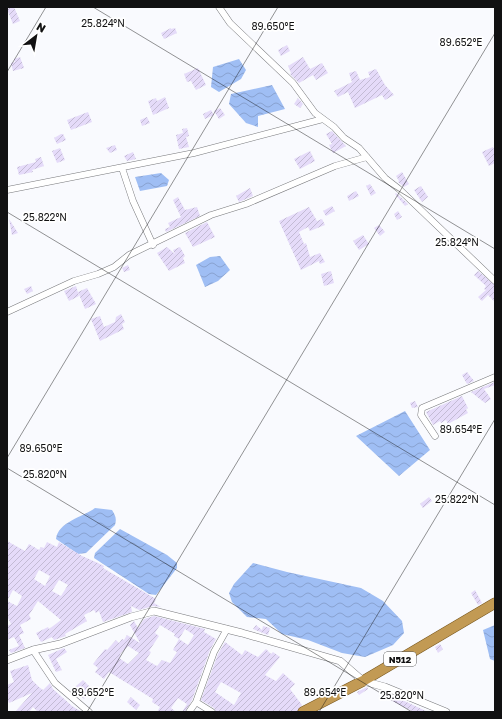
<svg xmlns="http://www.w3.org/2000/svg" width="502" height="719" font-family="'Golos Text',sans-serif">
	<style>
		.water { fill: url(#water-waves) }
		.building { fill: url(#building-hatch); fill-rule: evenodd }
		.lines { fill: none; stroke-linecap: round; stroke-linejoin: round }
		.minor-casing { stroke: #78797c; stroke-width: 7 }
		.tertiary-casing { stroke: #78797c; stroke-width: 8 }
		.trunk-casing { stroke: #7a5921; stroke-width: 11 }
		.minor { stroke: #fff; stroke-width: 6 }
		.tertiary { stroke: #fff; stroke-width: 7 }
		.trunk { stroke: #c29a54; stroke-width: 10 }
		.ticks { fill: none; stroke: #111112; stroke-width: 1; stroke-opacity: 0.45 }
		.labels { text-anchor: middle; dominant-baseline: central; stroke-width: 3.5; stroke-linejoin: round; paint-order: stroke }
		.shield { fill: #fff; stroke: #585859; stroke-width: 1 }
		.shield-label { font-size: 9px; font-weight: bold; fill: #111112 }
		.ticks-label { font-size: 10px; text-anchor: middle; fill: #111112; stroke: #fff; stroke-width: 3.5; stroke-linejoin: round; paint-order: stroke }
	</style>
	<defs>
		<pattern id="water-waves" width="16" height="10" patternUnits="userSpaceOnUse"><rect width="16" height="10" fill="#9fbef4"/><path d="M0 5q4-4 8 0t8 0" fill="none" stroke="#88a2d0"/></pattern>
		<pattern id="building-hatch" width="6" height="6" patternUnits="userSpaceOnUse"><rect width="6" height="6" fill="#e5dbf9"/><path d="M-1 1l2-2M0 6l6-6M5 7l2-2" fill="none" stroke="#c3bbd4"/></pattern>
	</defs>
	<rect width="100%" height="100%" fill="#f9fafe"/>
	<!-- water -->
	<path class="water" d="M239,59L246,70L241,79L219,92L211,87L213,67Z
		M272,85L285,109L258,116V127L246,123L229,104L231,94Z
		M161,173L169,180L167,186L140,191L135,177Z
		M220,256L230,270L218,281L205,287L196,265L210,257Z
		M405,411L430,450L399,476L356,436Z
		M95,508L112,510C115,515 117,518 115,525L86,553L78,554L56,539C58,522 83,517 95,508Z
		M120,529L167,555L177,563V568L156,595L149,594L94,558L95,553Z
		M253,563L287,572L361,588L383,601L402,621L404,633L393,645L365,657L342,653L308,640L282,634L266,619L247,617L232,602L229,593L234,584Z
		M495,625V661L490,659L483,630Z"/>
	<!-- building -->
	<path class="building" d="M11,7H14L20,21L13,24L7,9Z
		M171,28V29L175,28L177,33L164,39L161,33Z
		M287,45L290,51L281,56L278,50Z
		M20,57L24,68L13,71L11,63L15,62L14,59Z
		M303,57L310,69L322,63L328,73L316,80L313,75L299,83L290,74L291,73L288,66Z
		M198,68L206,85L196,90L191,81L187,82L184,74Z
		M376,69L385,85L394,95L385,100L382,95L355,108L348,92L338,97L334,91L352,82L349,73L356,71L360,80L370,77L368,72Z
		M165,97L169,108L153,115L148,101L156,98L157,101Z
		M298,98L303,104L300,108L294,104Z
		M220,108L225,115L219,119L214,111Z
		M211,110L214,115L205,119L203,114Z
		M88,112L92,122L71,130L67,120Z
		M147,117L150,123L142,126L140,120Z
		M187,128L189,136L186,137L189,147L179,149L176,135L183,133L182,129Z
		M332,131L346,146L333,153L329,145L332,144L326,134Z
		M61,134H63L66,140L57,144L54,138Z
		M115,145L117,150L110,153L106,148Z
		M493,147L495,152V163L489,166L482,152Z
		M60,148L65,160L57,163L52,151Z
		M310,151L315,161L300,169L294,159Z
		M133,152L136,159L127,161L124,156Z
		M41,157L44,166L32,170L33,172L19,175L17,167L36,162L35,159Z
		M402,172L409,184L404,187L398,182L399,181L396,176Z
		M370,184L376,193L371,196L366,186Z
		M421,186L428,197L422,202L414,190Z
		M250,188L253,196L239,202L236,196Z
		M356,191L359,196L349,201L347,196Z
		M396,193L408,204L405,206L395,194Z
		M178,197L185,210L197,207L200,216L166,232L165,229L170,227L168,223L181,217L173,200Z
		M332,206L335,211L326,216L323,211Z
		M309,207L317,221L322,219L325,225L310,231L308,227L299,232L304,244L306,243L310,257L320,253L325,262L320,264L319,261L301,270L279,221Z
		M398,211L402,217L397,220L394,214Z
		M9,219L18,233L12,235Z
		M207,222L215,237L193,247L185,233Z
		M379,225L385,232L380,236L374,228Z
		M363,235L369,244L359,250L353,241Z
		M167,247L175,254L173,250L180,247L185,256L183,258L185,263L169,271L157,253Z
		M128,265L130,270L124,272L122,268Z
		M331,271L334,283L324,286L321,274Z
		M478,271L495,285V302L488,295L482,301L478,297L486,290L484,289L486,286L474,275Z
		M31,286L33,291L27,294L24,289Z
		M76,286L79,296L69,301L64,291Z
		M87,288L96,304L85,309L78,292Z
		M121,314L125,322L122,324L124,329L100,341L91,319L100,316L104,327L115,322L116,317Z
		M467,372L474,381L467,384L462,375Z
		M495,382V385L484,389L491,399L485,403L471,392Z
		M462,396L468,408L466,409L468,413L448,424L446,420L441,423L440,421L433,425L426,412Z
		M415,401L418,407L412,408L410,403Z
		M429,497L432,501L423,508L420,504Z
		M7,541L25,551L29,544L39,550L41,547L44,548L47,542L57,547L59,542L82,556L98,563L104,566L103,568L156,599L154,603L161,607L153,606L139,610L131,606L132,612L103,622L99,611L96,613L94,610L84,615L87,621L65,634L66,636L54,640L52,637L41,642L36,633L48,627L49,629L61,620L38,601L29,615L31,619L20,625L24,633L19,635L25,648L11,653L9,650L19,646L14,637L7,640V626L11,624L7,616ZM39,570L50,576L45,586L34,579ZM59,580L68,585L61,596L52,591ZM13,590L22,596L17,606L7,601Z
		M475,590L482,603L478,605L471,593Z
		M154,616L205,629L204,632L216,639L210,650L192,700L185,712H182L187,704L178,698L171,708L176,712H157L160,707L152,702L153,699L109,672L104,679L95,672L98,668L93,664L105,649L107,650L116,640L119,643L122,639L124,640L127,635L140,643L130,625L134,621L138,628L144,619ZM160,625L175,634L174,636L179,639L185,629L194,635L188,645L179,639L173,650L177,652L170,663L162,660L157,666L146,660L151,652L149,651L159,636L155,633ZM128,646L139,653L128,664L119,658L121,655L120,654Z
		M256,625L262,630L263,626L270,628L268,635L253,629Z
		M225,642L242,655L245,650L258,657L266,649L271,654L273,652L280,657L265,675L276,681L283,673L295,684L290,689L302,705L297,712H216L214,708L201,700L218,654ZM221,682L241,693L234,705L215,692Z
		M440,644L443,649L438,653L435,647Z
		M64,648L67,652L56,659L62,670L56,672L48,655Z
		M28,665L32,680L39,687L43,690L50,683L53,689L72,706L82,712H38L33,707L29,712H15L32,693L9,703L7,698V685L14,682L10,671Z
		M83,680L93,690L84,699L73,689Z
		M367,687L368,689L359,695L357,692Z
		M386,693L398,698L428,712H414L384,697Z
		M131,697L140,705L136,710L127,702Z"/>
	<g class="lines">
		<!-- minor casing -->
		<g class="minor-casing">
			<path id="minor" d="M219,7L230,23L293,83L315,113L334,127L344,138L359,148L385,178L399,189L495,281
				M122,168L133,201L153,245
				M7,190L194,153L323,119
				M7,312L74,281L98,274L114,267L129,255L211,215L246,204L335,166L367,157
				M435,436L421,415L422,408L495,377
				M33,650L55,683L89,712
				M196,702L214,652L227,629
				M189,712L196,702L212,712"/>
		</g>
		<!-- tertiary casing -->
		<g class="tertiary-casing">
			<path id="tertiary" d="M7,660L33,650L60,644L131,617L154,611L242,633L340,661L363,681L385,687L446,712"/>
		</g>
		<!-- trunk casing -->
		<g class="trunk-casing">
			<path id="trunk" d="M303,712L363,681L495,603"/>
		</g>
		<!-- minor -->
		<use href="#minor" class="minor"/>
		<!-- tertiary -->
		<use href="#tertiary" class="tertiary"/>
		<!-- trunk -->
		<use href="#trunk" class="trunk"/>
	</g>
	<!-- ticks -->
	<path class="ticks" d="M93,7L495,249M7,72L46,7M7,212L495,505M7,458L278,7M7,468L412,712M87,712L495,33M319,712L495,419"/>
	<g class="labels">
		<!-- shield labels -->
		<rect class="shield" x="384" y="652" width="32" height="14" rx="3"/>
		<g class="shield-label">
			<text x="400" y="659">N512</text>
		</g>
	</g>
	<g class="ticks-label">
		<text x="103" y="27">25.824°N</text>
		<text x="273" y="30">89.650°E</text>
		<text x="461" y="46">89.652°E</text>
		<text x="45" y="221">25.822°N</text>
		<text x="457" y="246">25.824°N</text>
		<text x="461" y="433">89.654°E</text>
		<text x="41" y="452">89.650°E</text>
		<text x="45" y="478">25.820°N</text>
		<text x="457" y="503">25.822°N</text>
		<text x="93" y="696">89.652°E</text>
		<text x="325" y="696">89.654°E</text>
		<text x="402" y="699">25.820°N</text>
	</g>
	<!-- border -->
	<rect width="502" height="719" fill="none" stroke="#111112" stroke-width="16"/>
	<!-- north arrow -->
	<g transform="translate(36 36) rotate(31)" stroke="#ffffff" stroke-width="3" paint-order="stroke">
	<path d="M0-3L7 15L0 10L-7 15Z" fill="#111112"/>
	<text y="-6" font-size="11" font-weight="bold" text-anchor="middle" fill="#111112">N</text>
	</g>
</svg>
